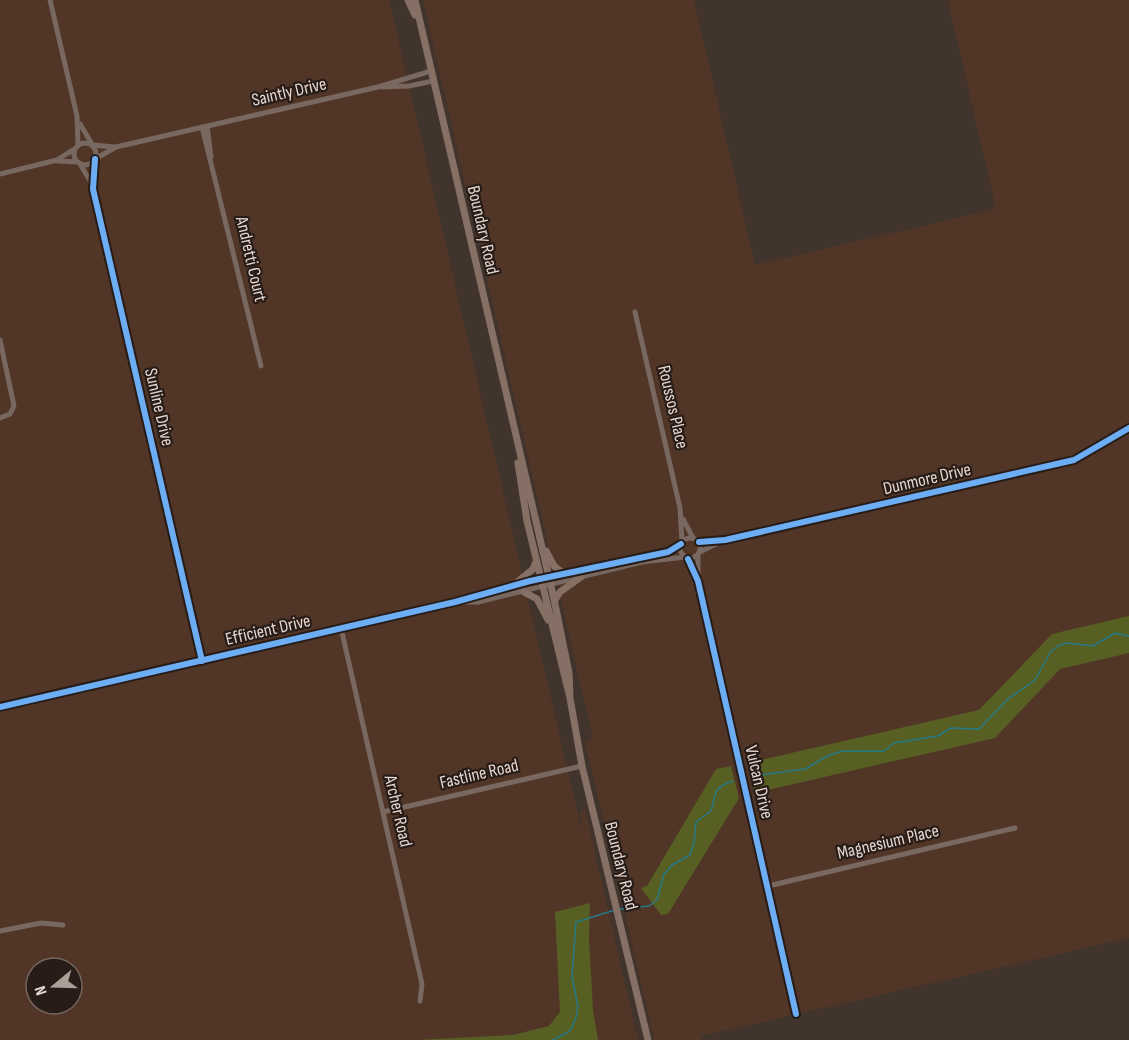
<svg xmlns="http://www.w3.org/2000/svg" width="1129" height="1040" font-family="'Sofia Sans Condensed',sans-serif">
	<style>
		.built { fill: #513627; fill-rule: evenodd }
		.green { fill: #576022 }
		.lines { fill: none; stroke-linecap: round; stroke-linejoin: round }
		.stream { stroke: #267986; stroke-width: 1.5 }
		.minor { stroke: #796860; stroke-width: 5 }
		.major { stroke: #867065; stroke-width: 7 }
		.cycleway-casing { stroke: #271c17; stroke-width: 10 }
		.cycleway { stroke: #6dadf4; stroke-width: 6 }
		.labels { text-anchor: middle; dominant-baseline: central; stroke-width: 4.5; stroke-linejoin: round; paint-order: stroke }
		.street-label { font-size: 18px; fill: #e7d7d0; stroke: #271c17 }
	</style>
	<rect width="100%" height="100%" fill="#41342d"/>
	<!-- built -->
	<path class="built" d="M0,0H389L582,832L580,810H585L638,1040H0ZM36,968H72V1004H36Z
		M423,0H694L755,265L996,209L948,0H1129V938L701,1036L702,1040H654L585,741L593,739Z"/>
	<!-- green -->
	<path class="green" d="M1129,616V653L1060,669L995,738L754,793L748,763L979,710L1052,634Z
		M731,766L739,798L668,914L661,915L641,888L647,886L716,769Z
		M590,903L589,938L593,1010L598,1040H417L513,1035L549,1026L560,1012L555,912Z"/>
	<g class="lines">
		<!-- stream -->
		<path class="stream" d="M752,776L805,769L829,755L843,751H884L894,743L938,736L951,728L979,729L1008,699L1035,680L1051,651L1060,645L1067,643L1093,646L1115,633L1129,636
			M620,909L649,906L657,900L664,874L672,865L690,855L694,843L696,822L711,811C717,792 712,788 733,781
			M553,1040L570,1031L576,1018L578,1006L572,977L576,922L615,910"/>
		<!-- minor -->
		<path class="minor" d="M50,0L77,116L78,145
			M382,87L409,86L433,81
			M80,124L92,144
			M207,126L211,157
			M202,127L261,366
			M74 154a11 11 0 1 1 22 0a11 11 0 1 1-22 0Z
			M93,145L114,147
			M95,159L93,189L202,661
			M95,159L116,147L378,87L431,71
			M58,161L78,162
			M80,164L92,184
			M0,174L57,160L76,148
			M635,312L680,508L682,542
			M0,340L14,406L10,414L0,418
			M683,519L693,538
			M680 548a10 10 0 1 1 20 0a10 10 0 1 1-20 0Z
			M699,542L725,540L1074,460L1129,428
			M700,552L718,543
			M698,555V578
			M688,559L698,581L796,1014
			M461,602H478L642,562L685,557
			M341,628L422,984L420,1001
			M0,707L455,602L530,581L668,552L681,544
			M383,812L582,766
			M768,886L1015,828
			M0,931L41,923L63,925"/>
		<!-- major -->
		<path class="major" d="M408,0L415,15
			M415,0L554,599L569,673L570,698
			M518,463L527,521L570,698L582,766L648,1040
			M546,551L554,566L564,574
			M514,585L533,569L536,562
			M524,592L537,599L548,620
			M555,600L560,592L581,577"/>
		<!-- cycleway casing -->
		<g class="cycleway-casing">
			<path id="cycleway" d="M95,159L93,189L202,661
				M699,542L725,540L1074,460L1129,428
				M688,559L698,581L796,1014
				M0,707L455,602L530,581L668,552L681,544"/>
		</g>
		<!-- cycleway -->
		<use href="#cycleway" class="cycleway"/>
	</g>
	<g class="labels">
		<!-- street labels -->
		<g class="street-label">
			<text transform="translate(289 92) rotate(-13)">Saintly Drive</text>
			<text transform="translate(483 230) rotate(77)">Boundary Road</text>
			<text transform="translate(251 259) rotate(77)">Andretti Court</text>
			<text transform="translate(159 407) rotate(77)">Sunline Drive</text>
			<text transform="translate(673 407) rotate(77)">Roussos Place</text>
			<text transform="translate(927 479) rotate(-13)">Dunmore Drive</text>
			<text transform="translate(268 630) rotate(-13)">Efficient Drive</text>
			<text transform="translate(479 774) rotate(-13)">Fastline Road</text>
			<text transform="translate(759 782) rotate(77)">Vulcan Drive</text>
			<text transform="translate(398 811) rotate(77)">Archer Road</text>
			<text transform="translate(888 842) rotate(-13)">Magnesium Place</text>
			<text transform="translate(621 866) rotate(76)">Boundary Road</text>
		</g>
	</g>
	<!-- north arrow -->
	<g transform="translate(54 986) rotate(251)"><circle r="28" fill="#271c17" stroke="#746761" stroke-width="1.5"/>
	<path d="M0-4.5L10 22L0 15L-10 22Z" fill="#ad9e97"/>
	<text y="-9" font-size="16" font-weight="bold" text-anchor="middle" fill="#e7d7d0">N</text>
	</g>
</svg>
